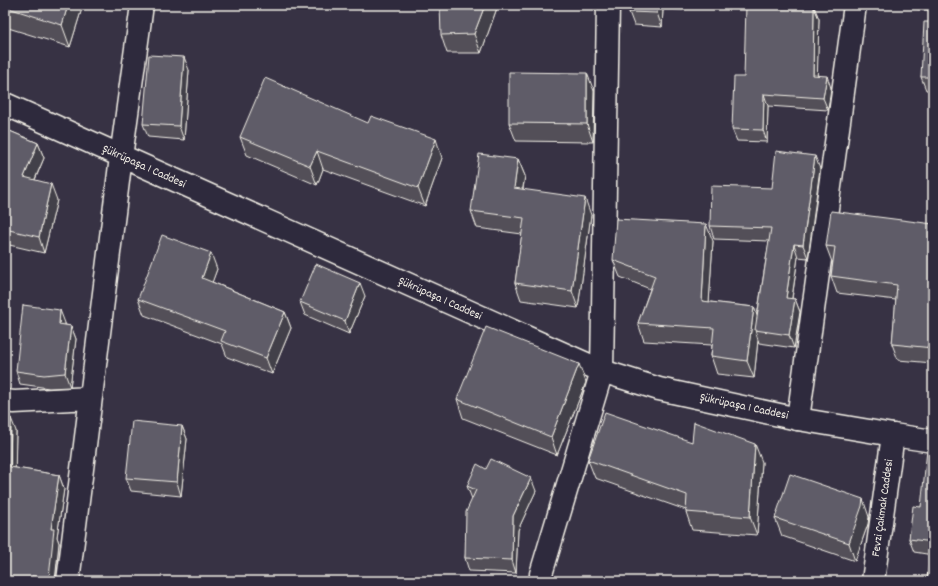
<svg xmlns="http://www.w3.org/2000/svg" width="938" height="586" font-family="Dekko,sans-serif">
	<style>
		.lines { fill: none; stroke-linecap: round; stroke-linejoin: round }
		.minor-casing { stroke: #f4f1e8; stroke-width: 25 }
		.major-casing { stroke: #f4f1e8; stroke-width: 25 }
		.minor { stroke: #2f2a3d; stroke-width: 22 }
		.major { stroke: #2f2a3d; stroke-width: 22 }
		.wall { fill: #524f59; stroke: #f4f1e8 }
		.shaded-wall { fill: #424048; stroke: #f4f1e8 }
		.building { fill: #5f5c67; stroke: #f4f1e8 }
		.labels { text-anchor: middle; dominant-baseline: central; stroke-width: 4; stroke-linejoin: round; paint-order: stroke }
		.street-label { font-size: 12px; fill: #f4f1e8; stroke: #2f2a3d }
	</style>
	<rect width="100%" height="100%" fill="#373244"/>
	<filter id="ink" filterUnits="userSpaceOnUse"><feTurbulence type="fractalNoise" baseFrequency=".025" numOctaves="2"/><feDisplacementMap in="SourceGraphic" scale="8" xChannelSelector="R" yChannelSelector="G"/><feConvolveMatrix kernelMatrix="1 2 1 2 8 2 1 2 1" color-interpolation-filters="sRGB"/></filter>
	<g filter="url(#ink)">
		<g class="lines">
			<!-- minor casing -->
			<g class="minor-casing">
				<path id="minor" d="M5,401L14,402L91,398
					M798,419L855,5
					M893,435L933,441
					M68,581L121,157L142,5
					M541,581V574L602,371L608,5"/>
			</g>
			<!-- major casing -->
			<g class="major-casing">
				<path id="major" d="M5,104L602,371L659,389L798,419L893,435L873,581"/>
			</g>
			<!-- minor -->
			<use href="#minor" class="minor"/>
			<!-- major -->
			<use href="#major" class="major"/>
		</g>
		<!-- wall -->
		<path class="wall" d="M5,5H83L70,47L5,27Z
			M498,5L481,53H447L441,35Z
			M629,5H683V10L663,9L662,27L634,25L629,12Z
			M916,5H933V10L917,9Z
			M814,7L819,19L817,75L831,88L828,110L768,106L767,142L737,141L732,129L744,77Z
			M933,22V90H926L921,77Z
			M189,70L184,140L148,137L143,124Z
			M594,91L593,142L516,141L509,123Z
			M5,129L38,143L44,158L35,180L57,200L44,253L5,244Z
			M240,137L442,158L425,206L323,169L317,185L247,155Z
			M518,159L525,176L523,189L591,215L578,308L521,300L515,283L522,234L477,228L471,211Z
			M820,169L808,258L798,257L792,299H795L800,312L794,348L759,343L758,340L754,378L717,374L711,356L712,345L644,341L638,323L650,289L620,277L613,260L713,241L709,302L754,307L757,316L769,241L714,239L710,226L772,188Z
			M933,224V363L898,360L892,344L896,300L837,293L831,276L833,262H832L826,246Z
			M217,269L212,282L285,312L291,328L272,374L227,357L222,344L144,315L138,299Z
			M365,296L349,334L305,315L300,302Z
			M65,323V325L71,326L76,339L70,387L49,388L20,384L16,371Z
			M586,382L557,455L463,418L457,399Z
			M182,426L187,439L181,496L131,491L126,478Z
			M16,431L15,468L59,475L64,489L57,537L59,543L55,581H5Z
			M692,442L762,462L757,535L692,530L686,512V510L595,478L588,460Z
			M933,450V555L914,552L909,539L921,507Z
			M467,486L536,491L518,530L516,573L469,571L465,558L472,499Z
			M869,517L868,524L855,561L782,536L775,518Z"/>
		<!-- shaded-wall -->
		<path class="shaded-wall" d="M68,5H83L70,47L62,25Z
			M485,5H498L481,53L474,34Z
			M658,5H662L663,9L662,27L657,13Z
			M681,5H683V10Z
			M814,7L819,19L817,87L813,75Z
			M184,57L189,70L184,140L179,126Z
			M587,73L594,91L593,142L587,124Z
			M827,76L831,88L828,110L823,98Z
			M764,94L768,106L767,142L763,130Z
			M436,139L442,158L425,206L418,188Z
			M38,143L44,158L29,193L24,177Z
			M317,151L323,169L317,185L310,166Z
			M815,156L820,169L808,258L803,245Z
			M518,159L525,176L520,204L514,188Z
			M51,184L57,200L44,253L39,237Z
			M585,198L591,215L578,308L572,291Z
			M706,224L713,241L708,319L702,301Z
			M794,244L798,257L790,311L786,298Z
			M211,253L217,269L208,294L202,278Z
			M360,283L365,296L349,334L345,321Z
			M795,299L800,312L794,348L789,335Z
			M754,307L760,324L755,330L758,340L754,378L747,361Z
			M60,310L65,323L64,337L59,324Z
			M285,312L291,328L272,374L266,358Z
			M71,326L76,339L70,387L65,373Z
			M579,364L586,382L557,455L551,437Z
			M11,418L16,431L15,481L10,467Z
			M182,426L187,439L181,496L177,482Z
			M755,444L762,462L757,535L750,517Z
			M59,475L64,489L57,537L59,543L55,581H50L49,578L51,529Z
			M531,478L536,491L518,530L516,573L512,560L513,516Z
			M863,499L869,517L868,524L855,561L849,543Z"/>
		<!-- building -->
		<path class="building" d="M5,5H68L62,25L5,7Z
			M440,5H485L474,34L441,35Z
			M629,5H658L657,13L629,12Z
			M746,5L814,7L813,75L827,76L823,98L764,94L763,130L732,129L734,77H744Z
			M924,22H933V77H921Z
			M149,55L184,57L179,126L143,124Z
			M509,72L587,73V124L509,123Z
			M265,78L368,123L371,116L436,139L418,188L317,151L310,166L240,137Z
			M5,129L38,143L24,177L51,184L39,237L5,229V208H8L5,207Z
			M776,151L815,156L803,245L794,244L786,298L795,299L789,335L755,330L771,228L710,226L711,186L772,188Z
			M479,154L518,159L514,188L585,198L572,291L515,283L524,218L471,211Z
			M831,211L933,224V348L892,344L897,285L831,276L835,247L826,246Z
			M616,219L706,224L702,301L754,307L747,361L711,356L714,328L638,323L655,276L613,260Z
			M162,235L211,253L202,278L285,312L266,358L221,341L225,331L138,299Z
			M316,264L360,283L345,321L300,302Z
			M23,305L60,310L59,324L71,326L65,373L44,375L16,371Z
			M486,327L579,364L551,437L457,399Z
			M605,412L692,442L694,422L755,444L750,517L686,512L687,495L588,460Z
			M5,417L11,418L10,467L59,475L51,529H54L49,578L32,576L31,581H5Z
			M132,421L182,426L177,482L126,478Z
			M927,450H933V542L909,539L913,506L921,507Z
			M491,459L531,478L513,516L512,560L465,558L466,512L476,490L467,486L477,464L486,469Z
			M790,474L863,499L862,506L849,543L775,518Z
			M929,560H933V581H927Z"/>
	</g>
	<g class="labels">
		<!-- street labels -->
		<g class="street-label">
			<text transform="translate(144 167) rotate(24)">Şükrüpaşa 1 Caddesi</text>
			<text transform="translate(440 299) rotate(24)">Şükrüpaşa 1 Caddesi</text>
			<text transform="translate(744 407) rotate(12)">Şükrüpaşa 1 Caddesi</text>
			<text transform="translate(883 508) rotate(-82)">Fevzi Çakmak Caddesi</text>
		</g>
	</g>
	<!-- margin -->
	<rect width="938" height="586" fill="none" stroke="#2f2a3d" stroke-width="20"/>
	<rect x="10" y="10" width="918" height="566" fill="none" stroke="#f4f1e8" stroke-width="1.5" filter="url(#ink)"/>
</svg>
